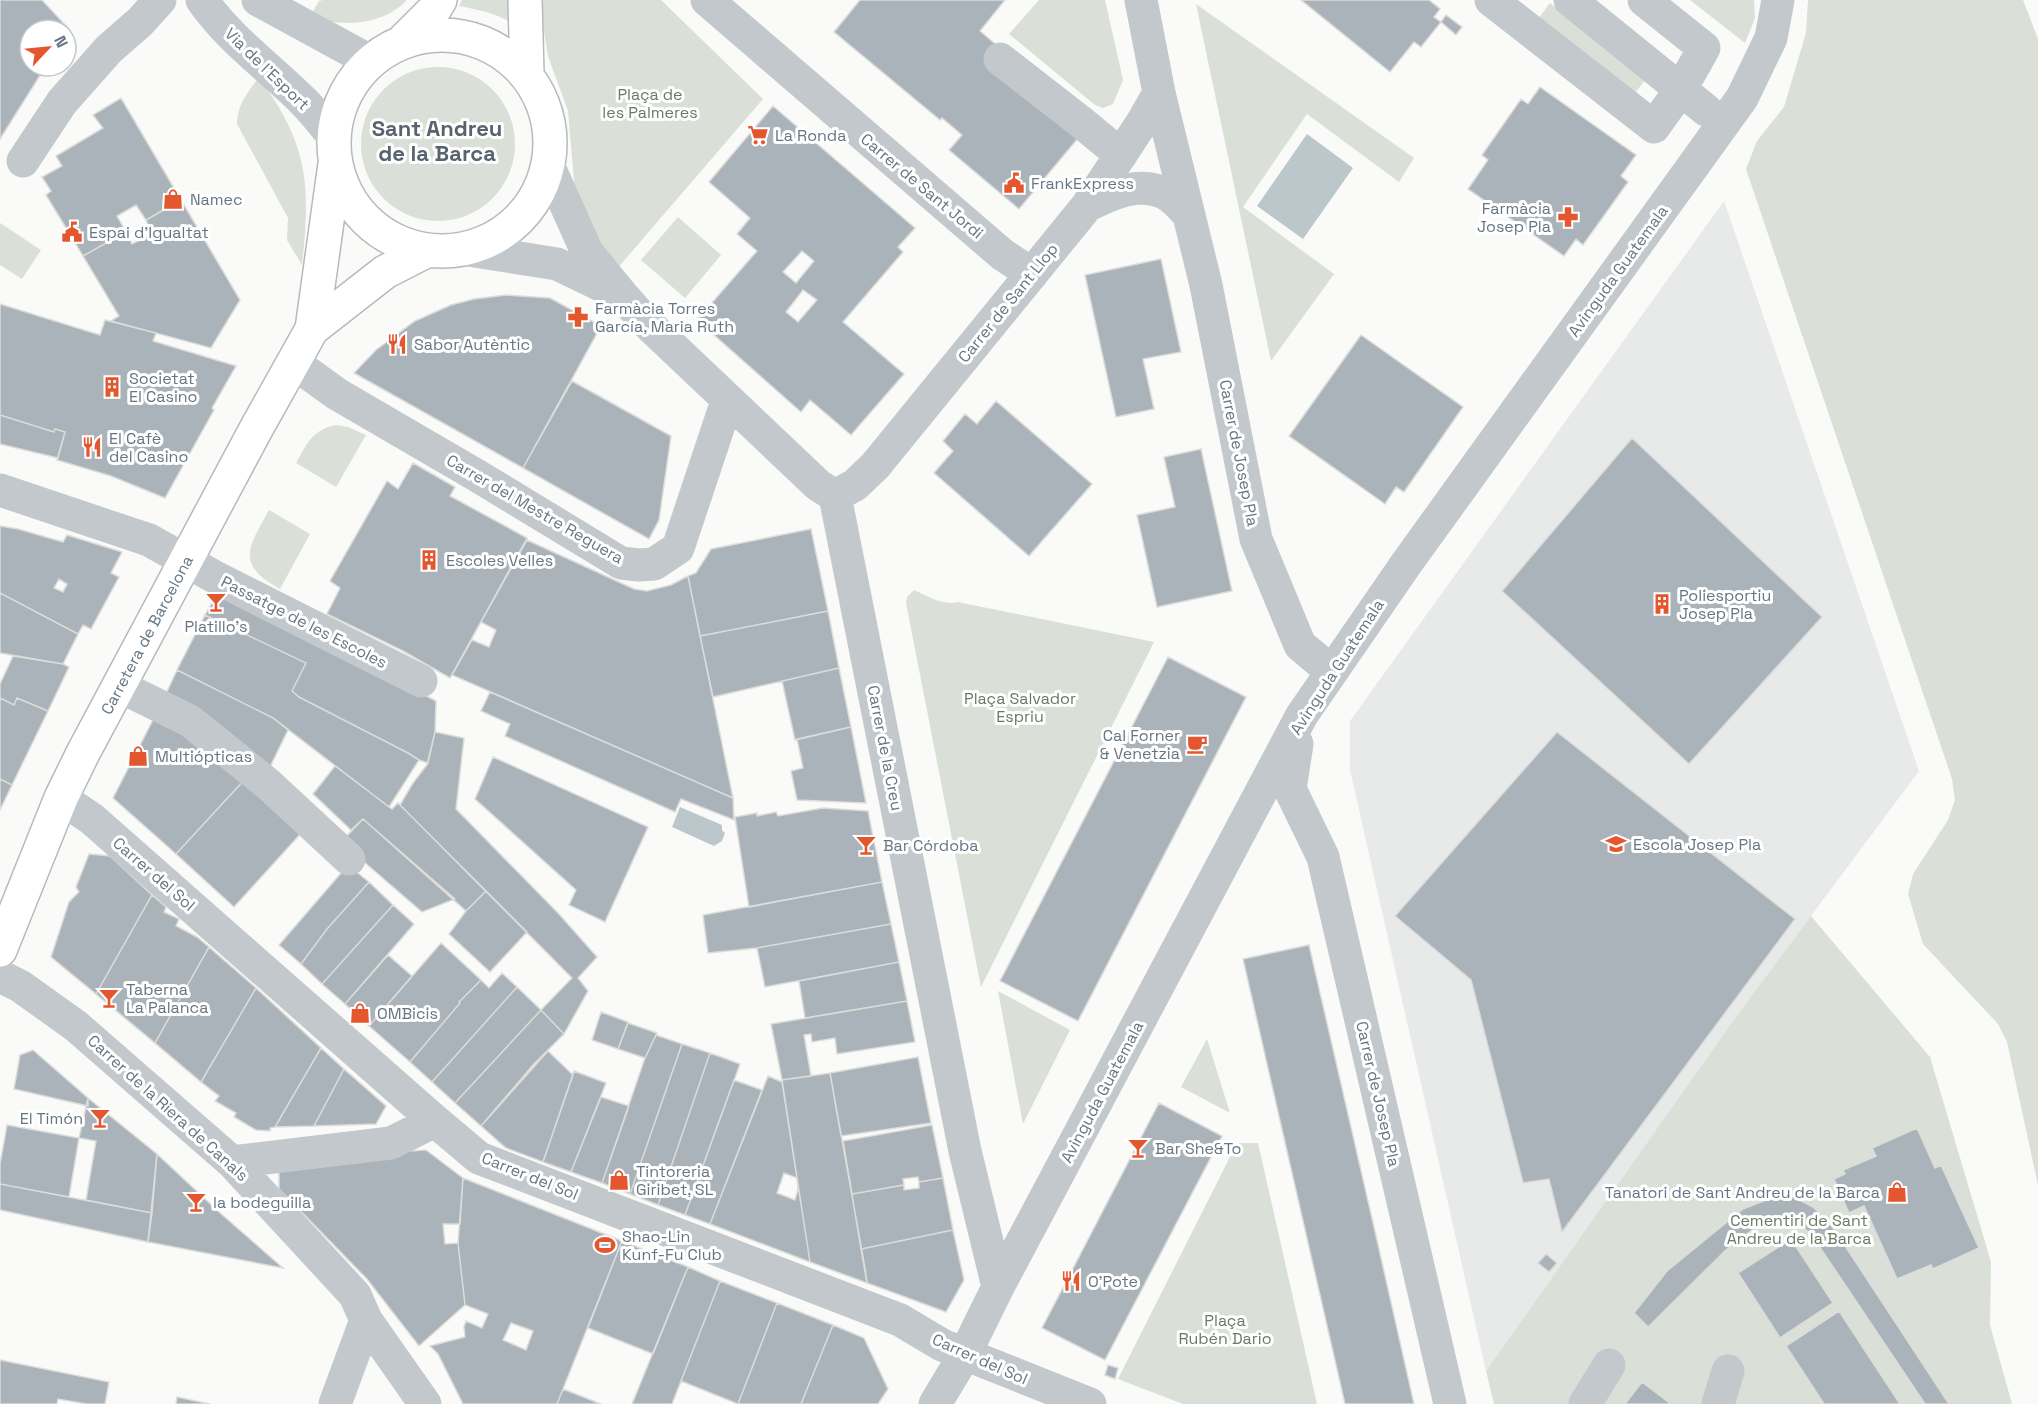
<svg xmlns="http://www.w3.org/2000/svg" width="2038" height="1404" font-family="'Space Grotesk',sans-serif">
	<style>
		.built { fill: #e8e9e9 }
		.green { fill: #dadfd7 }
		.water { fill: #bbc7cb }
		.building { fill: #aab3b9; stroke: #dcdcda; stroke-width: 1.5; fill-rule: evenodd }
		.lines { fill: none; stroke-linecap: round; stroke-linejoin: round }
		.major-casing { stroke: #b5babe; stroke-width: 36 }
		.minor { stroke: #c3c8cc; stroke-width: 33 }
		.major { stroke: #fff; stroke-width: 33 }
		.labels { text-anchor: middle; dominant-baseline: central; stroke-width: 6; stroke-linejoin: round; paint-order: stroke }
		.street-label { font-size: 16px; fill: #657683; stroke: #fff }
		.park-label { font-size: 16px; fill: #687a64; stroke: #fff }
		.poi-label { font-size: 16px; fill: #657683; stroke: #fff; text-anchor: start }
		.district-label { font-size: 22px; font-weight: bold; fill: #57646e; stroke: #fff }
	</style>
	<rect width="100%" height="100%" fill="#fafaf8"/>
	<!-- built -->
	<path class="built" d="M1724,201L1919,771L1735,1018L1486,1371L1350,770V721Z"/>
	<!-- green -->
	<path class="green" d="M323,0H407C381,27 342,26 309,18L319,1Z
		M462,0H518V27C500,14 480,10 459,6Z
		M541,0H661L763,99L616,270L600,250L575,192L568,111L548,56L541,14Z
		M1039,0H1105L1123,80L1113,104L1103,108L1095,105L1009,34Z
		M1690,0H1754L1755,18L1745,43Z
		M1808,0H2023L2038,39V1185L2007,1042L1998,1024L1923,944L1908,894L1913,874L1948,820L1955,800L1952,779L1746,169L1757,141L1784,107L1806,33Z
		M1550,3L1645,80L1632,97L1535,23Z
		M1196,4L1414,158L1399,182L1307,114L1243,207L1334,274L1271,361Z
		M361 144a77 77 0 1 1 154 0a77 77 0 1 1-154 0Z
		M259,77C308,145 311,183 302,265L287,240L288,218L237,124C237,105 248,92 259,77Z
		M678,217L721,255L685,298L641,260Z
		M0,223L41,250L22,279L0,265Z
		M335,425L348,427L366,435L336,487L296,463C307,444 311,431 335,425Z
		M269,510L310,534L280,589C234,564 249,547 269,510Z
		M914,590C928,596 942,606 958,602L1154,642L981,987L906,603L907,597Z
		M1811,916L1930,1057L1991,1262L1990,1325L2012,1404H1494L1486,1371L1735,1018Z
		M998,991L1070,1030L1023,1124Z
		M1207,1039L1230,1113L1181,1087Z
		M1237,1143H1258L1317,1404H1183L1118,1379Z"/>
	<!-- water -->
	<path class="water" d="M1307,134L1353,168L1303,239L1257,206Z
		M680,807L722,825V830L725,833L722,841L714,846L672,827Z"/>
	<!-- building -->
	<path class="building" d="M0,0H42L69,29L66,34V30H30V66H46L0,139Z
		M860,0H1005L980,31L1000,48L1079,137L1019,209L949,150L962,135L942,118L940,120L834,32Z
		M1301,0H1429L1440,9L1434,17L1441,22L1421,47L1414,42L1390,72Z
		M1446,15L1462,27L1456,35L1441,22Z
		M1540,87L1636,155L1621,176L1628,182L1583,245L1576,239L1564,256L1468,189L1488,160L1482,155L1521,99L1528,104Z
		M121,98L181,200L146,220L136,205L117,216L126,232L83,256L46,195L51,191L42,177L62,166L56,156L103,128L93,115Z
		M773,106L915,228L898,247L903,252L843,322L904,374L851,435L810,400L801,412L697,320L757,251L737,234L750,218L709,182ZM802,251L814,261L796,283L783,272ZM803,290L817,300L798,322L786,312Z
		M181,200L240,300L211,348L111,321L119,316L83,256L126,232L132,244L152,234L146,220Z
		M1161,259L1181,352L1143,359L1154,409L1116,417L1085,275Z
		M506,295L550,298L601,326L523,468L354,373L376,350L415,321L451,305L474,299Z
		M0,304L100,335L105,320L156,333L153,341L236,366L212,408L214,410L165,498L111,476L57,460L65,432L55,429L54,432L0,415Z
		M1361,335L1463,407L1404,492L1396,487L1385,504L1289,436Z
		M572,381L671,436L659,520L649,539L523,468Z
		M996,401L1092,484L1029,556L934,473L953,451L943,441L965,414L977,424Z
		M0,415L54,432L55,429L65,432L58,458L0,444Z
		M1632,438L1822,617L1689,764L1502,591Z
		M1201,449L1232,591L1157,607L1137,515L1175,507L1164,457Z
		M413,463L455,487L450,496L527,538L450,678L403,651L327,614L340,588L330,581L387,481L398,489Z
		M0,526L18,529L63,542L67,535L122,552L111,573L119,577L91,629L83,625L78,634L0,593ZM59,579L67,584L63,592L54,588Z
		M811,529L828,611L700,636L688,576L696,573L711,549Z
		M527,540L634,589L647,591L671,585L688,576L733,798L452,675L472,640L489,647L496,630L481,622Z
		M220,589L436,701L435,732L428,763L419,760L408,753L299,697L292,691L306,663L205,615Z
		M0,593L78,634L63,664L0,653Z
		M828,611L839,668L713,697L700,636Z
		M205,615L306,663L292,691L299,697L408,753L419,760L389,807L273,718L177,670Z
		M13,656L63,664L69,667L48,711L17,698L14,705L0,698V684Z
		M1168,657L1246,697L1078,1021L1000,981Z
		M839,668L851,727L795,740L782,681Z
		M177,670L273,718L288,730L268,771L165,696Z
		M490,692L733,798L734,820L681,799L675,812L505,736L510,724L481,711Z
		M0,698L14,705L17,698L48,711L12,785L0,779Z
		M156,714L246,778L176,854L113,798Z
		M851,727L866,803L797,800L791,771L803,768L797,739Z
		M435,732L464,738L456,809L558,913L597,957L578,978L588,991L564,1034L541,1010L572,978L400,805L413,783L427,765Z
		M1557,732L1795,919L1562,1232L1549,1179L1523,1183L1471,980L1395,916Z
		M493,757L648,827L605,922L569,905L576,890L475,799Z
		M335,766L392,809L398,803L486,891L466,911L363,819L351,830L313,794Z
		M246,778L304,830L234,907L176,854Z
		M0,779L12,785L0,810Z
		M823,808L868,811L882,882L749,907L735,817L757,813V816L776,812L778,816Z
		M363,819L455,899L422,912L356,855L341,842Z
		M89,854L110,856L152,895L96,994L51,957L69,902L79,892L76,887Z
		M348,865L369,882L327,929L301,964L279,945Z
		M369,882L393,905L322,984L301,964L327,929Z
		M882,882L891,924L757,948L708,953L703,915Z
		M486,891L527,932L490,972L449,934L466,911Z
		M152,895L166,907L164,912L179,919L176,926L197,937L209,947L155,1043L96,994Z
		M393,905L414,924L345,1004L322,984Z
		M891,924L899,962L765,987L757,948Z
		M441,943L481,980L459,1002L460,1003L410,1062L369,1026Z
		M1309,945L1374,1227L1414,1404H1345L1243,959Z
		M209,947L256,988L201,1082L155,1043Z
		M388,955L412,976L369,1026L345,1004Z
		M899,962L907,1001L805,1018L799,981Z
		M502,973L517,987L432,1082L410,1062L460,1003L459,1002L481,980L489,988Z
		M517,987L541,1010L455,1103L432,1082Z
		M256,988L321,1048L275,1127L270,1128V1131L256,1130L234,1117L236,1113L215,1101L219,1096L201,1082Z
		M907,1001L915,1042L837,1054L835,1038L812,1042L811,1034L804,1035L811,1076L782,1080L771,1024Z
		M541,1010L564,1034L533,1065L481,1126L455,1103Z
		M601,1012L628,1022L618,1049L592,1040Z
		M628,1023L657,1033L645,1058L618,1049Z
		M656,1035L682,1044L630,1194L602,1183L645,1058Z
		M682,1044L710,1053L658,1205L630,1194Z
		M321,1048L344,1069L314,1126L275,1127Z
		M33,1050L88,1098V1106L14,1089L20,1055Z
		M548,1051L573,1075L543,1162L506,1148L481,1126Z
		M710,1053L740,1064L685,1215L658,1205Z
		M918,1057L931,1123L841,1136L830,1073Z
		M344,1069L386,1106L376,1124L314,1126Z
		M574,1071L606,1083L571,1172L543,1162Z
		M830,1073L865,1268L867,1283L810,1262L782,1080Z
		M768,1076L782,1082L810,1262L710,1224ZM784,1173L797,1178L798,1189L795,1200L777,1193Z
		M734,1080L762,1090L710,1224L685,1215Z
		M601,1097L629,1106L602,1183L571,1172Z
		M88,1098L157,1154L152,1213L86,1200L96,1141L79,1138Z
		M1159,1103L1222,1136L1105,1360L1042,1328Z
		M7,1125L79,1138L69,1197L0,1184V1164Z
		M932,1125L943,1178L919,1182L918,1177L903,1179L904,1185L852,1194L843,1141Z
		M1917,1128L1935,1168L1941,1165L1979,1248L1933,1269L1931,1265L1897,1279L1864,1206L1849,1213L1834,1179L1845,1174L1843,1170L1876,1156L1872,1148Z
		M426,1150L463,1178L460,1224H443L445,1244L458,1243L465,1305L419,1346L367,1279L279,1189V1159Z
		M157,1154L219,1212L283,1268L148,1242Z
		M463,1178L622,1241L557,1404H463L438,1354L430,1346L465,1337L464,1327L466,1321L482,1328L488,1314L465,1305L458,1243ZM511,1323L533,1331L526,1350L503,1340Z
		M943,1178L953,1230L861,1249L852,1194L904,1185V1190L919,1188V1182Z
		M0,1184L152,1213L148,1242L0,1210Z
		M1792,1196L1813,1207L1830,1223L1949,1404H1925L1813,1237L1794,1217L1765,1220L1726,1250L1648,1327L1634,1313L1667,1271L1743,1209L1766,1200Z
		M953,1230L964,1280L946,1312L867,1283L861,1249Z
		M1791,1239L1833,1303L1780,1338L1738,1273Z
		M622,1241L688,1267L653,1354L588,1328Z
		M1546,1254L1557,1263L1549,1272L1538,1263Z
		M688,1267L720,1281L681,1381L672,1404H632Z
		M720,1281L777,1303L738,1404L681,1381Z
		M777,1303L833,1325L801,1404H738Z
		M1839,1311L1900,1404H1824L1786,1346Z
		M833,1325L864,1338L888,1389L878,1404H801Z
		M0,1360L109,1382L105,1404H87L58,1399L57,1404H0Z
		M1108,1365L1118,1368L1115,1379L1105,1375Z
		M1642,1382L1671,1404H1625Z
		M563,1389L601,1404H557Z
		M177,1397L210,1404H176Z"/>
	<g class="lines">
		<!-- major casing -->
		<g class="major-casing">
			<path id="major" d="M525,0L527,73
				M334 143a108 108 0 1 1 216 0a108 108 0 1 1-216 0Z
				M404,40L434,10L440,0
				M312,329L385,272L426,251
				M0,950L61,798L83,753L256,429L312,329L335,164"/>
		</g>
		<!-- minor -->
		<path class="minor" d="M202,0C230,40 269,67 303,101C314,112 324,125 333,136
			M258,0L370,61
			M707,0L1003,255L1032,274
			M1141,0L1159,93L1206,285L1256,539L1300,645L1331,671
			M1491,0L1654,127L1681,89L1704,48L1644,0
			M1570,0L1706,110
			M1000,59L1081,122L1121,155
			M23,161L62,102L109,49L140,22L160,0
			M549,167L587,252L622,295L646,322L818,485L835,496L965,1151L998,1287
			M1087,206C1113,193 1141,180 1168,195C1176,200 1183,209 1189,215
			M462,249L557,264L615,292
			M294,363L337,394L476,475L621,563L639,565L654,564L678,548L727,401
			M0,490L149,540L213,576L421,681
			M835,496L855,485L875,466L1087,206L1143,121L1159,93
			M119,686L190,721L268,784L349,859
			M1297,744L1290,789L1323,857L1450,1404
			M61,798L92,819L435,1121L479,1158L900,1320L942,1345L1090,1404
			M0,976L20,986L76,1026L232,1162L355,1295L366,1320L425,1404
			M232,1162L391,1143L435,1121
			M335,1404L366,1320
			M935,1404L965,1354L998,1287L1302,715L1406,564L1742,98L1771,38L1778,0
			M1585,1404L1609,1365
			M1718,1404L1728,1371"/>
		<!-- major -->
		<use href="#major" class="major"/>
	</g>
	<!-- icons -->
	<defs>
		<g id="supermarket-bare" transform="scale(1.62)"><path d="M-6-5.5h2.5l.6 2H6L4.5 2H-2.5L-4.4-4H-6ZM-1.5 3.2a1.3 1.3 0 1 0 .1 0ZM3 3.2a1.3 1.3 0 1 0 .1 0Z" fill="#e4572e" stroke="#fff" stroke-width="2.5" paint-order="stroke"/></g>
		<g id="civic-bare" transform="scale(1.62)"><path d="M-.6-6.5H3V-4.5H.6V-3L4-1V1h2V6H-6V1h2V-1L-.6-3ZM-1.2 2.5V6h2.4V2.5Z" fill="#e4572e" stroke="#fff" stroke-width="2.5" paint-order="stroke"/></g>
		<g id="shop-bare" transform="scale(1.62)"><path d="M-5-2.5h2.3a2.7 3.5 0 0 1 5.4 0H5L5.5 6h-11ZM-1.5-2.5h3a1.5 2.3 0 0 0-3 0Z" fill="#e4572e" stroke="#fff" stroke-width="2.5" paint-order="stroke"/></g>
		<g id="pharmacy-bare" transform="scale(1.62)"><path d="M-2-6h4v4h4v4h-4v4h-4v-4h-4v-4h4Z" fill="#e4572e" stroke="#fff" stroke-width="2.5" paint-order="stroke"/></g>
		<g id="restaurant-bare" transform="scale(1.62)"><path d="M-5-6h1v4h1v-4h1v4h1v-4h1v5L-1.5 .5V6h-2V.5L-5-1ZM5-6V6H3V1.5H1.5Q1.5-4 5-6Z" fill="#e4572e" stroke="#fff" stroke-width="2.5" paint-order="stroke"/></g>
		<g id="building-bare" transform="scale(1.62)"><path d="M-4-6H4V6H1V3H-1V6H-4ZM-2.5-4.3h1.7v1.8h-1.7ZM.8-4.3h1.7v1.8H.8ZM-2.5-1h1.7V.8h-1.7ZM.8-1h1.7V.8H.8Z" fill="#e4572e" stroke="#fff" stroke-width="2.5" paint-order="stroke"/></g>
		<g id="bar-bare" transform="scale(1.62)"><path d="M-6-5H6L.8 .8V4.5H3.5V6h-7V4.5H-.8V.8Z" fill="#e4572e" stroke="#fff" stroke-width="2.5" paint-order="stroke"/></g>
		<g id="cafe-bare" transform="scale(1.62)"><path d="M-5.5-4.5H6V0H3Q3 3.5 0 3.5H-2.5Q-5.5 3.5-5.5 0ZM3-3.2v2h1.7v-2ZM-6 4.5H4V6H-6Z" fill="#e4572e" stroke="#fff" stroke-width="2.5" paint-order="stroke"/></g>
		<g id="school-bare" transform="scale(1.62)"><path d="M0-5L7-2L0 1L-7-2ZM-4 1L0 2.5L4 1V4Q0 6-4 4Z" fill="#e4572e" stroke="#fff" stroke-width="2.5" paint-order="stroke"/></g>
		<g id="stadium-bare" transform="scale(1.62)"><path d="M0-5a6.5 5 0 1 0 0 10a6.5 5 0 1 0 0-10ZM-3.5-1.8h7v3.6h-7Z" fill="#e4572e" stroke="#fff" stroke-width="2.5" paint-order="stroke"/></g>
	</defs>
	<g fill-rule="evenodd">
		<use href="#supermarket-bare" x="758" y="135"/>
		<use href="#civic-bare" x="1014" y="183"/>
		<use href="#shop-bare" x="173" y="199"/>
		<use href="#pharmacy-bare" x="1568" y="217"/>
		<use href="#civic-bare" x="72" y="232"/>
		<use href="#pharmacy-bare" x="578" y="317"/>
		<use href="#restaurant-bare" x="397" y="344"/>
		<use href="#building-bare" x="112" y="387"/>
		<use href="#restaurant-bare" x="92" y="447"/>
		<use href="#building-bare" x="429" y="560"/>
		<use href="#bar-bare" x="216" y="602"/>
		<use href="#building-bare" x="1662" y="604"/>
		<use href="#cafe-bare" x="1197" y="744"/>
		<use href="#shop-bare" x="138" y="756"/>
		<use href="#school-bare" x="1616" y="844"/>
		<use href="#bar-bare" x="866" y="845"/>
		<use href="#bar-bare" x="109" y="998"/>
		<use href="#shop-bare" x="360" y="1013"/>
		<use href="#bar-bare" x="100" y="1118"/>
		<use href="#bar-bare" x="1138" y="1148"/>
		<use href="#shop-bare" x="619" y="1180"/>
		<use href="#shop-bare" x="1897" y="1192"/>
		<use href="#bar-bare" x="196" y="1202"/>
		<use href="#stadium-bare" x="605" y="1245"/>
		<use href="#restaurant-bare" x="1071" y="1281"/>
	</g>
	<g class="labels">
		<!-- street labels -->
		<g class="street-label">
			<text transform="translate(267 69) rotate(44)">Via de l'Esport</text>
			<text transform="translate(922 186) rotate(40)">Carrer de Sant Jordi</text>
			<text transform="translate(1618 271) rotate(-54)">Avinguda Guatemala</text>
			<text transform="translate(1008 303) rotate(-51)">Carrer de Sant Llop</text>
			<text transform="translate(1239 453) rotate(79)">Carrer de Josep Pla</text>
			<text transform="translate(535 509) rotate(30)">Carrer del Mestre Reguera</text>
			<text transform="translate(304 622) rotate(27)">Passatge de les Escoles</text>
			<text transform="translate(147 635) rotate(-62)">Carretera de Barcelona</text>
			<text transform="translate(1337 667) rotate(-57)">Avinguda Guatemala</text>
			<text transform="translate(885 748) rotate(79)">Carrer de la Creu</text>
			<text transform="translate(154 874) rotate(41)">Carrer del Sol</text>
			<text transform="translate(1102 1092) rotate(-62)">Avinguda Guatemala</text>
			<text transform="translate(1378 1094) rotate(77)">Carrer de Josep Pla</text>
			<text transform="translate(168 1108) rotate(42)">Carrer de la Riera de Canals</text>
			<text transform="translate(530 1176) rotate(22)">Carrer del Sol</text>
			<text transform="translate(980 1359) rotate(24)">Carrer del Sol</text>
		</g>
		<!-- park labels -->
		<g class="park-label">
			<text x="650" y="94">Plaça de<tspan x="650" dy="18">les Palmeres</tspan></text>
			<text x="1020" y="698">Plaça Salvador<tspan x="1020" dy="18">Espriu</tspan></text>
			<text x="1799" y="1220">Cementiri de Sant<tspan x="1799" dy="18">Andreu de la Barca</tspan></text>
			<text x="1225" y="1320">Plaça<tspan x="1225" dy="18">Rubén Dario</tspan></text>
		</g>
		<!-- poi labels -->
		<g class="poi-label">
			<text x="775" y="135">La Ronda</text>
			<text x="1031" y="183">FrankExpress</text>
			<text x="190" y="199">Namec</text>
			<text x="1551" y="208" text-anchor="end">Farmàcia<tspan x="1551" dy="18">Josep Pla</tspan></text>
			<text x="89" y="232">Espai d'Igualtat</text>
			<text x="595" y="308">Farmàcia Torres<tspan x="595" dy="18">García, Maria Ruth</tspan></text>
			<text x="414" y="344">Sabor Autèntic</text>
			<text x="129" y="378">Societat<tspan x="129" dy="18">El Casino</tspan></text>
			<text x="109" y="438">El Cafè<tspan x="109" dy="18">del Casino</tspan></text>
			<text x="446" y="560">Escoles Velles</text>
			<text x="1679" y="595">Poliesportiu<tspan x="1679" dy="18">Josep Pla</tspan></text>
			<text x="216" y="626" text-anchor="middle">Platillo's</text>
			<text x="1180" y="735" text-anchor="end">Cal Forner<tspan x="1180" dy="18">&amp; Venetzia</tspan></text>
			<text x="155" y="756">Multiópticas</text>
			<text x="1633" y="844">Escola Josep Pla</text>
			<text x="883" y="845">Bar Córdoba</text>
			<text x="126" y="989">Taberna<tspan x="126" dy="18">La Palanca</tspan></text>
			<text x="377" y="1013">OMBicis</text>
			<text x="83" y="1118" text-anchor="end">El Timón</text>
			<text x="1155" y="1148">Bar She&amp;To</text>
			<text x="636" y="1171">Tintoreria<tspan x="636" dy="18">Giribet, SL</tspan></text>
			<text x="1880" y="1192" text-anchor="end">Tanatori de Sant Andreu de la Barca</text>
			<text x="213" y="1202">la bodeguilla</text>
			<text x="622" y="1236">Shao-Lin<tspan x="622" dy="18">Kunf-Fu Club</tspan></text>
			<text x="1088" y="1281">O'Pote</text>
		</g>
		<!-- district labels -->
		<g class="district-label">
			<text x="437" y="128">Sant Andreu<tspan x="437" dy="25">de la Barca</tspan></text>
		</g>
	</g>
	<!-- north arrow -->
	<g transform="translate(48 48) rotate(64)"><circle r="28" fill="#ffffff" stroke="#c1c8cd" stroke-width="1.5"/>
	<path d="M0-4.5L10 22L0 15L-10 22Z" fill="#e4572e"/>
	<text y="-9" font-size="16" font-weight="bold" text-anchor="middle" fill="#657683">N</text>
	</g>
</svg>
